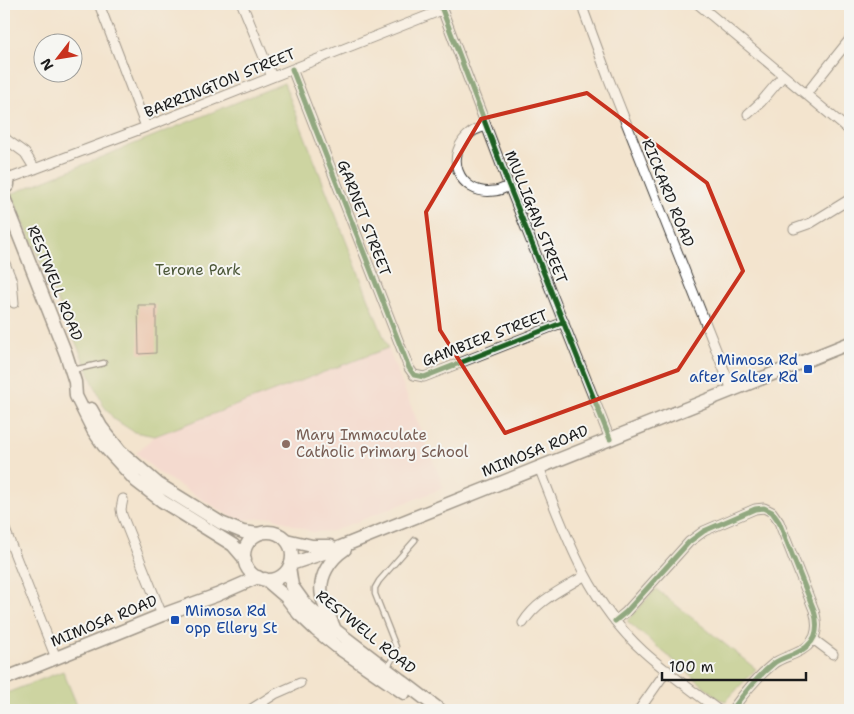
<svg xmlns="http://www.w3.org/2000/svg" width="854" height="714" font-family="'Shantell Sans',sans-serif">
	<style>
		.built { fill: #f7cfd0 }
		.green { fill: #9fc16a; stroke: #5e6e43 }
		.building { fill: #e09f86 }
		.lines { fill: none; stroke-linecap: round; stroke-linejoin: round }
		.lane-casing { stroke: #3c3a37; stroke-width: 7 }
		.street-casing { stroke: #3c3a37; stroke-width: 11 }
		.secondary-casing { stroke: #3c3a37; stroke-width: 15 }
		.lane { stroke: #fff; stroke-width: 4.5 }
		.street { stroke: #fff; stroke-width: 9 }
		.secondary { stroke: #fff; stroke-width: 12 }
		.cycleway-casing { stroke: #f6f6f2; stroke-width: 8 }
		.cycleway { stroke: #1b5e20; stroke-width: 5 }
		.marked { fill: none; stroke: #c8321e; stroke-width: 4; stroke-linejoin: round }
		.transit-dot { fill: #1a4fb4; stroke: #f6f6f2; stroke-width: 2 }
		.education-dot { fill: #8d6e63; stroke: #f6f6f2; stroke-width: 2 }
		.labels { text-anchor: middle; dominant-baseline: central; stroke-width: 4; stroke-linejoin: round; paint-order: stroke }
		.street-label { font-size: 15px; fill: #1c1c1c; stroke: #f6f6f2 }
		.park-label { font-size: 15px; fill: #4a5637; stroke: #f6f6f2 }
		.transit-label { font-size: 15px; fill: #164399; stroke: #f6f6f2; text-anchor: end }
		.education-label { font-size: 15px; fill: #785e54; stroke: #f6f6f2; text-anchor: start }
	</style>
	<rect width="100%" height="100%" fill="#f6f6f2"/>
	<filter id="ink" filterUnits="userSpaceOnUse"><feTurbulence type="fractalNoise" baseFrequency=".02" numOctaves="2"/><feDisplacementMap in="SourceGraphic" scale="10" xChannelSelector="R" yChannelSelector="G"/><feConvolveMatrix kernelMatrix="1 2 1 2 8 2 1 2 1" color-interpolation-filters="sRGB"/></filter>
	<filter id="wash" filterUnits="userSpaceOnUse"><feTurbulence type="fractalNoise" baseFrequency=".0096" numOctaves="4" result="noise"/><feDisplacementMap in="SourceGraphic" scale="20" xChannelSelector="R" yChannelSelector="G"/><feGaussianBlur stdDeviation="1.12" result="paint"/><feColorMatrix in="noise" values="0 0 0 0 0 0 0 0 0 0 0 0 0 0 0 0 0 1.4 0 .05"/><feComposite in="paint" operator="in"/></filter>
	<g filter="url(#wash)">
		<rect width="100%" height="100%" fill="#f3e4ce"/>
		<!-- built -->
		<path class="built" d="M388,348L444,488L332,531L312,532L272,517L241,520L228,515L159,473L136,453L155,436Z"/>
		<!-- green -->
		<path class="green" d="M284,83L388,348L155,436L134,432L114,419L103,405L11,194Z
			M656,589L756,669L726,701L719,699L627,621Z
			M63,671L79,710H4V694Z"/>
		<g id="blocks">
			<!-- building -->
			<path class="building" d="M138,305H156V353L139,354Z"/>
		</g>
	</g>
	<g filter="url(#ink)">
		<use href="#blocks" fill-opacity="0" stroke="#3c3a37" stroke-width="1"/>
		<g class="lines">
			<!-- lane casing -->
			<g class="lane-casing">
				<path id="lane" d="M73,370L104,363
					M387,668L394,656L396,647L375,594V588L379,581L415,540"/>
			</g>
			<!-- street casing -->
			<g class="street-casing">
				<path id="street" d="M99,4L146,127
					M242,4L272,77
					M440,4L509,186L610,439
					M584,4V12L608,77L732,390
					M698,4L850,131
					M292,69L409,368L414,375L424,377L564,322
					M806,94L850,39
					M748,114L761,102L783,76
					M486,126C481,128 476,129 472,132C442,153 458,196 494,191C499,191 504,188 509,186
					M4,136L7,140L25,153L35,169
					M8,179L146,127L442,10
					M794,229L811,223L850,199
					M4,261L12,281L14,303
					M539,467C565,534 588,601 643,651C666,672 693,691 718,710
					M123,499L121,509L122,515L162,615
					M4,527L56,658
					M615,621L626,612L689,542L704,531L755,509L764,508L772,512L779,522L814,610C820,631 816,645 794,654C787,657 779,659 773,664C757,677 744,693 732,710
					M523,623C536,601 563,589 584,576
					M813,639L833,654
					M250,710L275,694L300,683
					M639,710L667,670"/>
			</g>
			<!-- secondary casing -->
			<g class="secondary-casing">
				<path id="secondary" d="M4,174L8,181V185L4,189
					M4,198L66,354L75,382L76,396L93,430L104,446L136,481L162,501L233,545L245,559
					M91,409L101,427L120,451L158,484L221,523L243,532L258,534
					M244 556a24 24 0 1 1 48 0a24 24 0 1 1-48 0Z
					M286,540L312,546H330
					M291,564L333,550L850,343
					M289,567L292,586L305,604L326,623L440,710
					M265,579L286,597L299,614L316,630L336,646L404,693
					M335,630C331,619 324,608 322,596C318,577 330,559 345,549
					M4,679L162,615L217,595L258,577"/>
			</g>
			<!-- lane -->
			<use href="#lane" class="lane"/>
			<!-- street -->
			<use href="#street" class="street"/>
			<!-- secondary -->
			<use href="#secondary" class="secondary"/>
			<!-- cycleway casing -->
			<g class="cycleway-casing">
				<path id="cycleway" d="M440,4L509,186L610,439
					M292,69L409,368L414,375L424,377L564,322
					M615,621L626,612L689,542L704,531L755,509L764,508L772,512L779,522L814,610C820,631 816,645 794,654C787,657 779,659 773,664C757,677 744,693 732,710"/>
			</g>
			<!-- cycleway -->
			<use href="#cycleway" class="cycleway"/>
		</g>
	</g>
	<!-- marked area -->
	<path d="M0 0H854V714H0ZM587,93L707,183L743,271L678,370L505,433L440,330L426,212L481,119Z" fill="#f3e4ce" fill-opacity=".55" fill-rule="evenodd"/>
	<path class="marked" d="M587,93L707,183L743,271L678,370L505,433L440,330L426,212L481,119Z"/>
	<!-- markers -->
	<g class="transit-dot">
		<rect x="803" y="364" width="10" height="10" rx="2.5"/>
		<rect x="170" y="615" width="10" height="10" rx="2.5"/>
	</g>
	<circle class="education-dot" cx="286" cy="444" r="5"/>
	<g class="labels">
		<!-- street labels -->
		<g class="street-label">
			<text transform="translate(220 83) rotate(-22)">BARRINGTON STREET</text>
			<text transform="translate(668 193) rotate(68)">RICKARD ROAD</text>
			<text transform="translate(536 217) rotate(68)">MULLIGAN STREET</text>
			<text transform="translate(364 218) rotate(69)">GARNET STREET</text>
			<text transform="translate(55 283) rotate(68)">RESTWELL ROAD</text>
			<text transform="translate(485 338) rotate(-21)">GAMBIER STREET</text>
			<text transform="translate(535 451) rotate(-22)">MIMOSA ROAD</text>
			<text transform="translate(104 621) rotate(-22)">MIMOSA ROAD</text>
			<text transform="translate(366 632) rotate(39)">RESTWELL ROAD</text>
		</g>
		<!-- park labels -->
		<g class="park-label">
			<text x="198" y="270">Terone Park</text>
		</g>
		<!-- transit labels -->
		<g class="transit-label">
			<text x="798" y="360">Mimosa Rd<tspan x="798" dy="17">after Salter Rd</tspan></text>
			<text x="185" y="611" text-anchor="start">Mimosa Rd<tspan x="185" dy="17">opp Ellery St</tspan></text>
		</g>
		<!-- education labels -->
		<g class="education-label">
			<text x="296" y="435">Mary Immaculate<tspan x="296" dy="17">Catholic Primary School</tspan></text>
		</g>
	</g>
	<!-- margin -->
	<rect width="854" height="714" fill="none" stroke="#f6f6f2" stroke-width="20"/>
	<!-- north arrow -->
	<g transform="translate(58 58) rotate(239)"><circle r="24" fill="#f6f6f2" stroke="#9f9f9c"/>
	<path d="M0-4L9 19L0 12L-9 19Z" fill="#c8321e"/>
	<text y="-8" font-size="14" font-weight="bold" text-anchor="middle" fill="#1c1c1c">N</text>
	</g>
	<!-- scale -->
	<path d="M662 672v8h144v-8" fill="none" stroke="#1c1c1c" stroke-width="2.5"/>
	<text x="669" y="672" font-size="15" fill="#1c1c1c" stroke="#f6f6f2" stroke-width="4" paint-order="stroke">100 m</text>
</svg>
